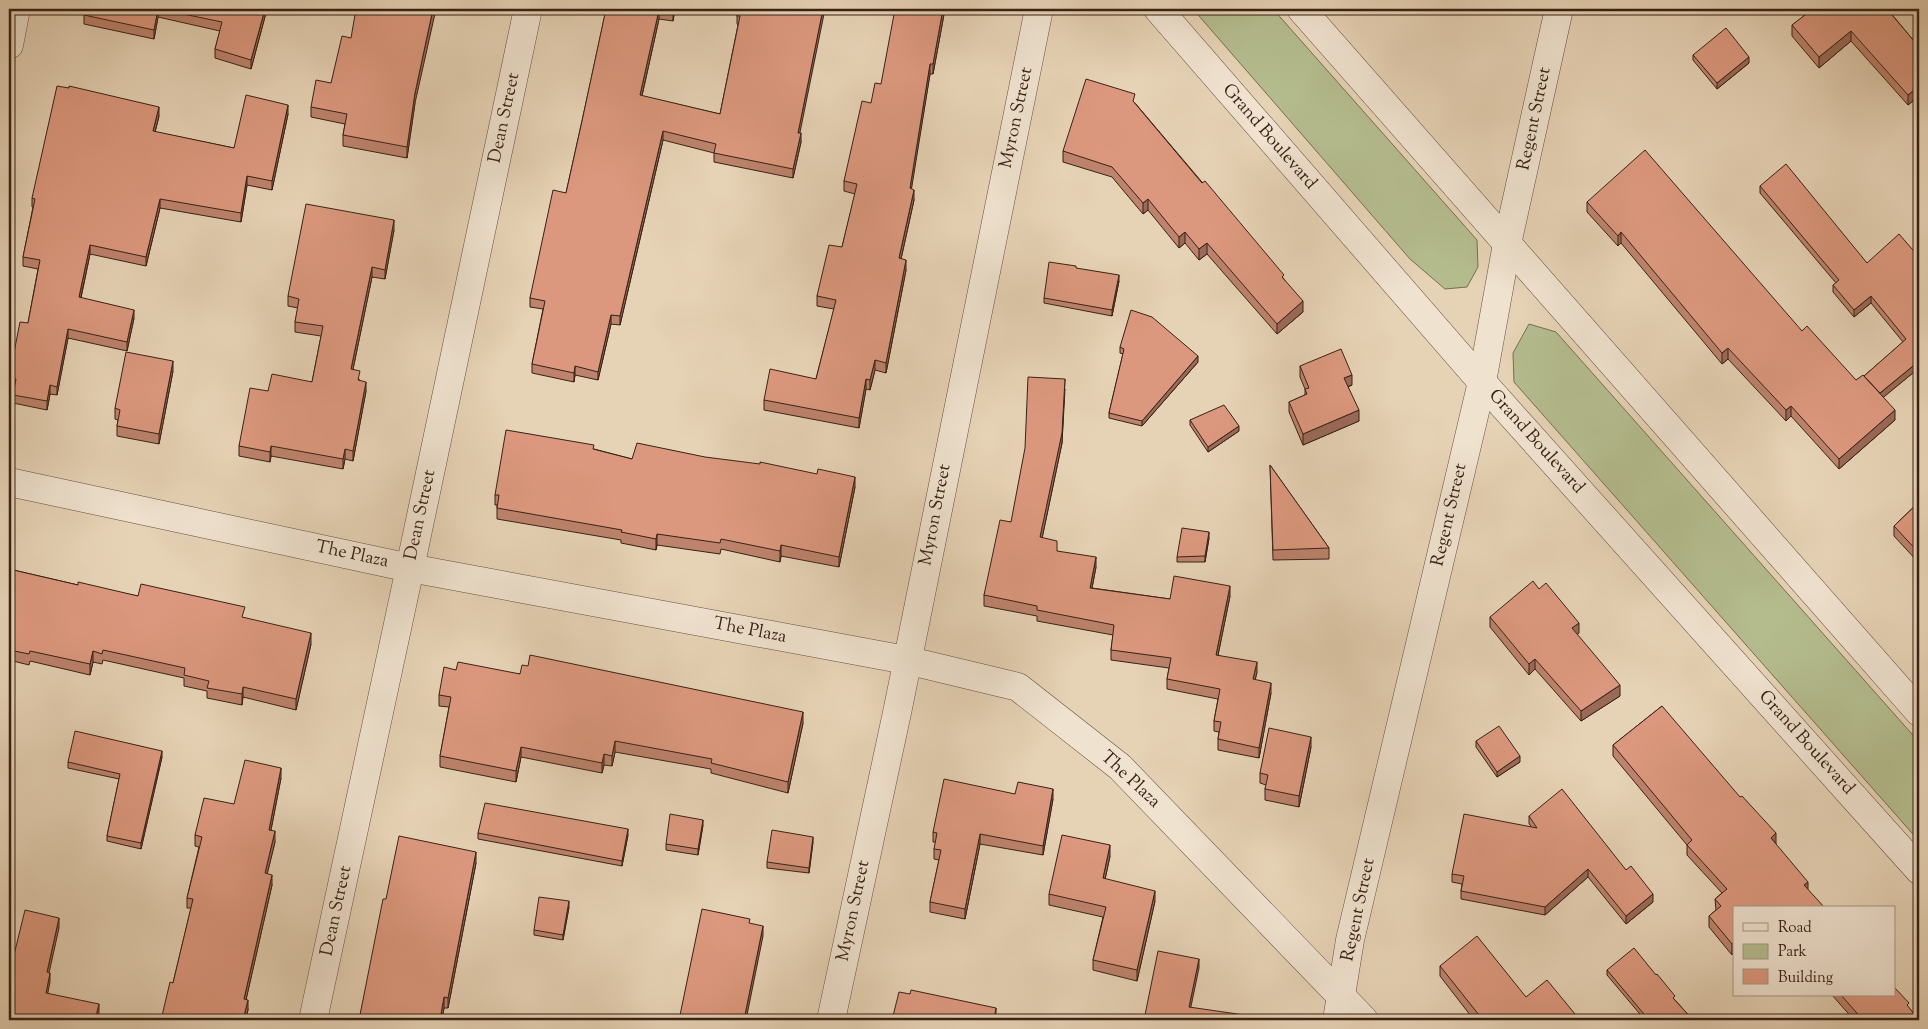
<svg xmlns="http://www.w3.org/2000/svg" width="1928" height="1029" font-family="'Sorts Mill Goudy',serif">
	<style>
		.green { fill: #b4bc8e; stroke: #766e52 }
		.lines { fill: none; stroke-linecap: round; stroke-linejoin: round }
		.minor-casing { stroke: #644d3e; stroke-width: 29 }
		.tertiary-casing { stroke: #644d3e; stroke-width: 29 }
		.minor { stroke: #efe2cf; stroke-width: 28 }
		.tertiary { stroke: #efe2cf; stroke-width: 28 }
		.wall { fill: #bd836c; stroke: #382116 }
		.shaded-wall { fill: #9a6a58; stroke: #382116 }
		.building { fill: #dc987e; stroke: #382116 }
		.labels { text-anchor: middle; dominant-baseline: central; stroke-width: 5; stroke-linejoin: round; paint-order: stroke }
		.street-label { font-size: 18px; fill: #382116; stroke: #efe2cf }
	</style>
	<rect width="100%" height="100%" fill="#e6d2b5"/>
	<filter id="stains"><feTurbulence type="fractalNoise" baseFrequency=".004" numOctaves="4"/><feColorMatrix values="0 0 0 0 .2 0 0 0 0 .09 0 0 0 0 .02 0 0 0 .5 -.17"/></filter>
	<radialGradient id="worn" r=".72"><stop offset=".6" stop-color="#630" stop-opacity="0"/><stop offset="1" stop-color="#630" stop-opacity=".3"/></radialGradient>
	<!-- green -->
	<path class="green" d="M1193,9H1273L1477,240L1478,267L1467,287L1445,289L1410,259Z
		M1529,324L1556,332L1919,742V841L1514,382L1513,353Z"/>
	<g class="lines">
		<!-- minor casing -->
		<g class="minor-casing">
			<path id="minor" d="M9,45L16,9
				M9,482L410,568L906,660L1018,687L1120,767L1364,1020
				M313,1020L410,568
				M831,1020L898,708L1039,9
				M1337,1020L1350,940L1482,382L1507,244L1559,9"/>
		</g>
		<!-- tertiary casing -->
		<g class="tertiary-casing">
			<path id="tertiary" d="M1158,9L1482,382L1919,870
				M1301,9L1919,712
				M410,568L528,9"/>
		</g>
		<!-- minor -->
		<use href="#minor" class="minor"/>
		<!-- tertiary -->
		<use href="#tertiary" class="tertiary"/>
	</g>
	<!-- wall -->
	<path class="wall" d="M86,9H267L251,69L215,58V49L220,31L158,17L154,39L84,24V15Z
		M599,9H675L673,21L659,19L642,96L720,114L738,25L737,24V16L738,9L800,133L801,142L793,178L714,162V153L663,140L620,325L611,324L598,380L575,375L574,382L532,373V364L543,309L530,307V298L566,193L582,121L606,10Z
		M945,9L933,74H930L911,189L914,200L901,259L906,270L886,373L875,370L870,390L866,389L859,428L764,410V400L816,379L834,309L817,306V296L842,247L855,194L844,191V181L871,103L881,84Z
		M1434,9H1446L1443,15Z
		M1803,9H1889V11L1919,47V96L1908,105L1851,41L1819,68L1792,36V25L1804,16Z
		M351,38L415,103L407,158L343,146V135L345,124L311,117V107L331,83Z
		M1693,55L1749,63L1717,89L1693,60Z
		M1135,103L1284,279L1303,312L1277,334L1207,254L1199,260L1185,243L1179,248L1148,210L1143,214L1112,177L1063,162V151Z
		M288,114L272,190L247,185L241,222L160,208L146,266L90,254L81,298L134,318L127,351L68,338L57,395L50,394L47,410L13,403V395L14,388L9,387V378L28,323L38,269L23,266V257L33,207H32V198L159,116L155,132L234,148Z
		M1760,186L1867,263L1919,257V368L1883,397L1895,420L1839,469L1791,416L1786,421L1728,359L1722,364L1621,243L1618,246L1587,212V202L1802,331L1856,380L1864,376L1903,342L1871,303L1854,317L1833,292V285L1836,283L1760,193Z
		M394,230L385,279L372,277L353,369L366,391L353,461L345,459L343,469L271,456L270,462L239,456V446L268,391L312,382L321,336L295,332V322L298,308L288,306V296Z
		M1076,269L1119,281L1112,316L1044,303V298Z
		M1120,347L1198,362L1142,426L1109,418V413L1123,354L1120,353Z
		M1300,366L1352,385L1348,387L1359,421L1303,445L1289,412V402L1305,395V389L1300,377Z
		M173,371L159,444L117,436V426L118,420L115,419V408Z
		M1065,389L1062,443L1042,538L1057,551L1096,567L1092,588L1170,599L1230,596L1218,655L1257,672L1255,680L1271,693L1259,758L1218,750V739L1219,732L1214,731V721L1218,699L1167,689V679L1169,668L1111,660V650L1113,635L1037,621V616L984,606V595L1011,522Z
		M1190,420L1239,431L1208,452L1190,425Z
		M594,449L632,459L855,487L839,567L781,556L780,562L721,549L720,554L657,545L656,550L621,543V540L497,519V505H495V495Z
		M1270,465L1329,548V559L1273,560Z
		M1919,502V563L1894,536V526Z
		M1209,538L1205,562H1177V557Z
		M9,569L78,585L138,596L245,618L311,644L296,710L243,697L242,705L207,698V691L184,686V678L103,660L102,664L93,662L90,675L30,661L29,665L9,660Z
		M1539,589L1579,633L1577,635L1620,696L1581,721L1535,669L1529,675L1490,627V617Z
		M456,670L520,674L803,723L788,793L711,773V769L615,752L612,766L604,765L602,773L521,757L516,782L440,767V756L449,707L439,706V695Z
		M1662,706L1734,908L1732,955L1709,927V916L1716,910L1715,899L1722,893L1687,855V845L1613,756V745Z
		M1476,741L1520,762L1497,777L1476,747Z
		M1311,747L1299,807L1265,800V789L1266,785L1260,783V773Z
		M162,757L141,849L107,841V836L119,779L68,768V762Z
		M281,778L271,830L275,842L267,874L272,885L246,999L248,1010L245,1020H161L173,983L191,908H187V898L199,847L195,846V835L234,804Z
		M1015,794L1053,799L1043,855L980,844L965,919L930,912V902L939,860L934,859V849L936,842H933V832Z
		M1529,816L1626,870L1653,902L1626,924L1588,877L1545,915L1461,899V891L1462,884L1452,882V874L1531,826L1529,824Z
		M703,825L698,855L666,850V844Z
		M478,833L628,835L622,866L478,839Z
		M813,842L809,873L767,868V862Z
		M1110,856L1105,879L1155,901L1137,981L1093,970V960L1103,917L1049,905V894Z
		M476,863L448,1008H444L442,1020H354H359L386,899Z
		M569,907L563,940L534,935V930Z
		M1440,966L1526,997L1575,1020H1474L1440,976Z
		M1607,970L1675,1000L1693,1020H1645L1607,975Z
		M1832,995H1894L1909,1008L1919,1020H1854Z"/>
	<!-- shaded-wall -->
	<path class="shaded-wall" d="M158,9V17L154,39V30Z
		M265,9H267L251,69V60Z
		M433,9H436L415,103L407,158V147L415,93Z
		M673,9H675L673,21Z
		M823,9H825L798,142V133Z
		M943,9H945L933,74V64Z
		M1443,9H1446L1443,15Z
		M659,10V19L640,104V95Z
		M1851,31V41L1819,68V57Z
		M1749,57V63L1717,89V83Z
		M930,64V74L910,198V188Z
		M1919,86V96L1908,105V95Z
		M288,105V114L272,190V181Z
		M159,107V116L153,140V131Z
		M663,131V140L620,325V316Z
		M801,133V142L793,178V169Z
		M247,176V185L241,222V213Z
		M914,190V200L899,268V258Z
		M160,199V208L146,266V257Z
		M1148,199V210L1143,214V203Z
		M394,220V230L385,279V270Z
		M1185,232V243L1179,248V237Z
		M1621,232V243L1618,246V236Z
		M1207,243V254L1199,260V249Z
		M90,245V254L79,306V297Z
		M906,260V270L886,373V363Z
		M372,267V277L351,379V369Z
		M1119,275V281L1112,316V310Z
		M1871,296V303L1854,317V310Z
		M1303,301V312L1277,334V324Z
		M134,310V318L127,351V342Z
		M611,315V324L598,380V372Z
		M68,329V338L57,395V387Z
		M1728,348V359L1722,364V353Z
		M1198,356V362L1142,426V421Z
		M875,360V370L870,390V380Z
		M173,361V371L159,444V434Z
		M1919,361V368L1879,401V394Z
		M575,366V375L574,382V373Z
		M1352,375V385L1344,388V378Z
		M866,379V389L859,428V418Z
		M1065,379L1062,443L1040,548V537Z
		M366,382V391L353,461V451Z
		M50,385V394L47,410V401Z
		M1791,406V416L1786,421V410Z
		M1359,410V421L1303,445V434Z
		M1895,410V420L1839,469V459Z
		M1239,426V431L1208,452V447Z
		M271,446V456L270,462V452Z
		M345,449V459L343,469V459Z
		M855,477V487L839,567V557Z
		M1209,532V538L1205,562V556Z
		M657,534V545L656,550V539Z
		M781,545V556L780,562V551Z
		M1096,557V567L1090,598V588Z
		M1230,586V596L1216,665V655Z
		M1579,623V633L1572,639V628Z
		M311,633V644L296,710V699Z
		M93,651V662L90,675V664Z
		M1535,659V669L1529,675V664Z
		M1257,662V672L1253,689V679Z
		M1271,683V693L1259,758V748Z
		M1620,685V696L1581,721V711Z
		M243,687V697L242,705V694Z
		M803,712V723L788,793V782Z
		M1311,737V747L1299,807V796Z
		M615,741V752L612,766V756Z
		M521,747V757L516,782V771Z
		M162,751V757L141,849V843Z
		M604,754V765L602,773V763Z
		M1520,756V762L1497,777V772Z
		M281,768V778L269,840V830Z
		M1053,789V799L1043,855V846Z
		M703,820V825L698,855V849Z
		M628,829V835L622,866V861Z
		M275,831V842L265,883V873Z
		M1776,833V844L1771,838Z
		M980,834V844L965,919V909Z
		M813,837V842L809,873V868Z
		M1110,845V856L1103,889V878Z
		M476,852V863L448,1008V998Z
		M1588,869V877L1545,915V907Z
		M272,875V885L244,1009V999Z
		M1808,882V892L1804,885Z
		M1155,891V901L1137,981V970Z
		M1653,894V902L1626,924V916Z
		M569,901V907L563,940V935Z
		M59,918V928L47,982V972Z
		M763,926V936L746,1020H744Z
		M1734,943V953L1732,955V944Z
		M1199,959V968L1189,1016V1007Z
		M50,973V982L46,1002V993Z
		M444,997V1008L442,1020H440Z
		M248,1000V1010L245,1020H243Z
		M99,1004V1014L97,1020H95Z
		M996,1008V1020H994Z
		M1575,1014V1020H1568Z"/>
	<!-- building -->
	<path class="building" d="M86,9H158L154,30L84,15Z
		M159,9H265L251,60L215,49L222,22Z
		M356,9H433L415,93L407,147L343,135L347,114L311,107L316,80L331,83L342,36L351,38Z
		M606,9H673V12L659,10L640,95L720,114L740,16H737L738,9H823L798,133H801L793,169L714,153L716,144L663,131L620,316L611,315L598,372L575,366L574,373L532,364L545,301L530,298L553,190L566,193L582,121Z
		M895,9H943L933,64H930L910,188L914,190L899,258L906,260L886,363L875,360L870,380L866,379L859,418L764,400L770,369L816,379L836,300L817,296L829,245L842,247L857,184L844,181L862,101L871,103L875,83L881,84Z
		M1806,9H1887L1919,47V86L1908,95L1851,31L1819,57L1792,25L1809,12Z
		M1726,28L1749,57L1717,83L1693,55Z
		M1086,79L1135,94L1133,101L1202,183L1205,181L1284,275L1282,277L1303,301L1277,324L1207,243L1199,249L1185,232L1179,237L1148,199L1143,203L1112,167L1063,151Z
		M57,86L69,88V86L159,107L153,131L234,148L246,95L288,105L272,181L247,176L241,213L160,199L146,257L90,245L79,297L134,310L127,342L68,329L57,387L50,385L47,401L13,395L16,379L9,378L20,322L28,323L40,260L23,257L35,199L32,198Z
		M1645,150L1802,331L1807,326L1856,380L1863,375L1895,410L1839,459L1791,406L1786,410L1728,348L1722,353L1621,232L1618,236L1587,202Z
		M1786,164L1867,263L1899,234L1919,257V361L1880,393L1864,376L1906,339L1871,296L1854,310L1833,285L1839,280L1760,186Z
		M306,204L394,220L385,270L372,267L351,369L360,371L358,380L366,382L353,451L345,449L343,459L271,446L270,452L239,446L250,388L268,391L272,374L312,382L323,326L295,322L299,299L288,296Z
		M1049,262L1076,266V268L1119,275L1112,310L1044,298Z
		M1131,310L1152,317L1198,356L1142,421L1109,413L1124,349L1120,347Z
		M1341,349L1352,375L1344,378L1359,410L1303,434L1289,402L1307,394L1305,389L1309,388L1300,366Z
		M126,352L173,361L159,434L117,426L120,410L115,408Z
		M1028,377L1065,379L1062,433L1040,537L1057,541V551L1096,557L1090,588L1170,599L1174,576L1230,586L1216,655L1257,662L1253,679L1271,683L1259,748L1218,739L1221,722L1214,721L1220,689L1167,679L1171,658L1111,650L1114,625L1037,610V606L984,595L1000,520L1011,522L1025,448Z
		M1224,405L1239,426L1208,447L1190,420Z
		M506,430L594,445L593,449L632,459L637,443L705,457L760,464V462L817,474L818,469L855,477L839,557L781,545L780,551L721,539L720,543L657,534L656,539L621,532L622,530L497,508L499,495H495Z
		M1270,465L1329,548L1273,550Z
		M1919,502V553L1894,526Z
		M1182,528L1209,532L1205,556L1177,557Z
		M9,569L78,585V582L138,596L141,584L245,607L242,617L311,633L296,699L243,687L242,694L207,688L209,681L184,675L185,668L103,650L102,654L93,651L90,664L30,651L29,654L9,650Z
		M1533,581L1539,589L1546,583L1579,623L1572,628L1620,685L1581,711L1535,659L1529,664L1490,617Z
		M530,655L803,712L788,782L711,763L712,759L615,741L612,756L604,754L602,763L521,747L516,771L440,756L451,697L439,695L444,667L456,670L458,662L520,674L522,665L528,666Z
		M1662,706L1740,797L1742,796L1776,833L1771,838L1808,882L1804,885L1825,908H1734V943L1732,944L1709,916L1721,906L1715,899L1727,889L1687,845L1692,840L1613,745Z
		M1499,726L1520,756L1497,772L1476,741Z
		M1269,728L1311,737L1299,796L1265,789L1268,775L1260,773Z
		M75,731L162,751L141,843L107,836L120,774L68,762Z
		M245,760L281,768L269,830L275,831L265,873L272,875L244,999L248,1000L243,1020H161L170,982L173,983L193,899L187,898L202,837L195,835L204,798L234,804Z
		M944,779L1015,794L1018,782L1053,789L1043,846L980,834L965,909L930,902L941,850L934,849L937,833L933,832Z
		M1562,789L1626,870L1631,866L1653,894L1626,916L1588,869L1545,907L1461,891L1464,876L1452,874L1464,814L1537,828L1529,816Z
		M485,803L628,829L622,861L478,833Z
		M670,814L703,820L698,849L666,844Z
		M772,830L813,837L809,868L767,862Z
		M1062,835L1110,845L1103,878L1155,891L1137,970L1093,960L1106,907L1049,894Z
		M399,836L476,852L448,998L444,997L440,1020H354V1019L359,1020L383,899H386Z
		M539,897L569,901L563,935L534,930Z
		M702,909L750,919L749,923L763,926L744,1020H679Z
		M25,910L59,918L47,972L50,973L46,993L99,1004L95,1020H9V954L14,955Z
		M1477,936L1526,997L1547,980L1575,1014L1568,1020H1483L1440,966Z
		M1634,948L1656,975L1657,974L1675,996L1673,998L1693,1020H1649L1607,970Z
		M1158,951L1199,959L1189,1007L1265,1018V1020H1144Z
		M1894,987L1909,1003L1907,1005L1919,1020H1863L1841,995H1894Z
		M911,990L996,1008L994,1020H892L899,992L910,994Z
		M597,1018L607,1020H597Z"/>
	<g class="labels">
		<!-- street labels -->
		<g class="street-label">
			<text transform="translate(505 118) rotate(-78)">Dean Street</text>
			<text transform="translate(1017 118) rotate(-78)">Myron Street</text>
			<text transform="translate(1535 119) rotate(-78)">Regent Street</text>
			<text transform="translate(1269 137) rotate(49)">Grand Boulevard</text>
			<text transform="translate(1536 442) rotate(48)">Grand Boulevard</text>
			<text transform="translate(421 515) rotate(-78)">Dean Street</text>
			<text transform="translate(936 515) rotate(-79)">Myron Street</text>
			<text transform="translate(1450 515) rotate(-77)">Regent Street</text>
			<text transform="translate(352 555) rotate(12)">The Plaza</text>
			<text transform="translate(750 631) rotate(11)">The Plaza</text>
			<text transform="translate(1806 743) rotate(48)">Grand Boulevard</text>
			<text transform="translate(1130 780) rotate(43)">The Plaza</text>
			<text transform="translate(1359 910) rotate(-78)">Regent Street</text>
			<text transform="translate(337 911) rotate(-78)">Dean Street</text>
			<text transform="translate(854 911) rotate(-78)">Myron Street</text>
		</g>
	</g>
	<!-- margin -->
	<rect width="1928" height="1029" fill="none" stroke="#e6d2b5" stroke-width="30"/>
	<rect x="10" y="10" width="1908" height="1009" fill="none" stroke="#382116" stroke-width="2.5"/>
	<rect x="15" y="15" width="1898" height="999" fill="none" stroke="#382116"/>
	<!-- legend -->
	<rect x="1733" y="906" width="162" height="90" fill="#efe2cf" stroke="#a69585"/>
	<rect x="1743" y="923" width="25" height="8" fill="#efe2cf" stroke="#a69585"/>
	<text x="1778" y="932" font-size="15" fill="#382116">Road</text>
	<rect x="1743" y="944" width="25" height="15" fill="#b4bc8e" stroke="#a69585"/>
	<text x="1778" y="956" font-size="15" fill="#382116">Park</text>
	<rect x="1743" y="969" width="25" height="15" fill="#dc987e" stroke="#a69585"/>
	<text x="1778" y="982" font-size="15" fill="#382116">Building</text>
	<rect width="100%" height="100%" filter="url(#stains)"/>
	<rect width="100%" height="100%" fill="url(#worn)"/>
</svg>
